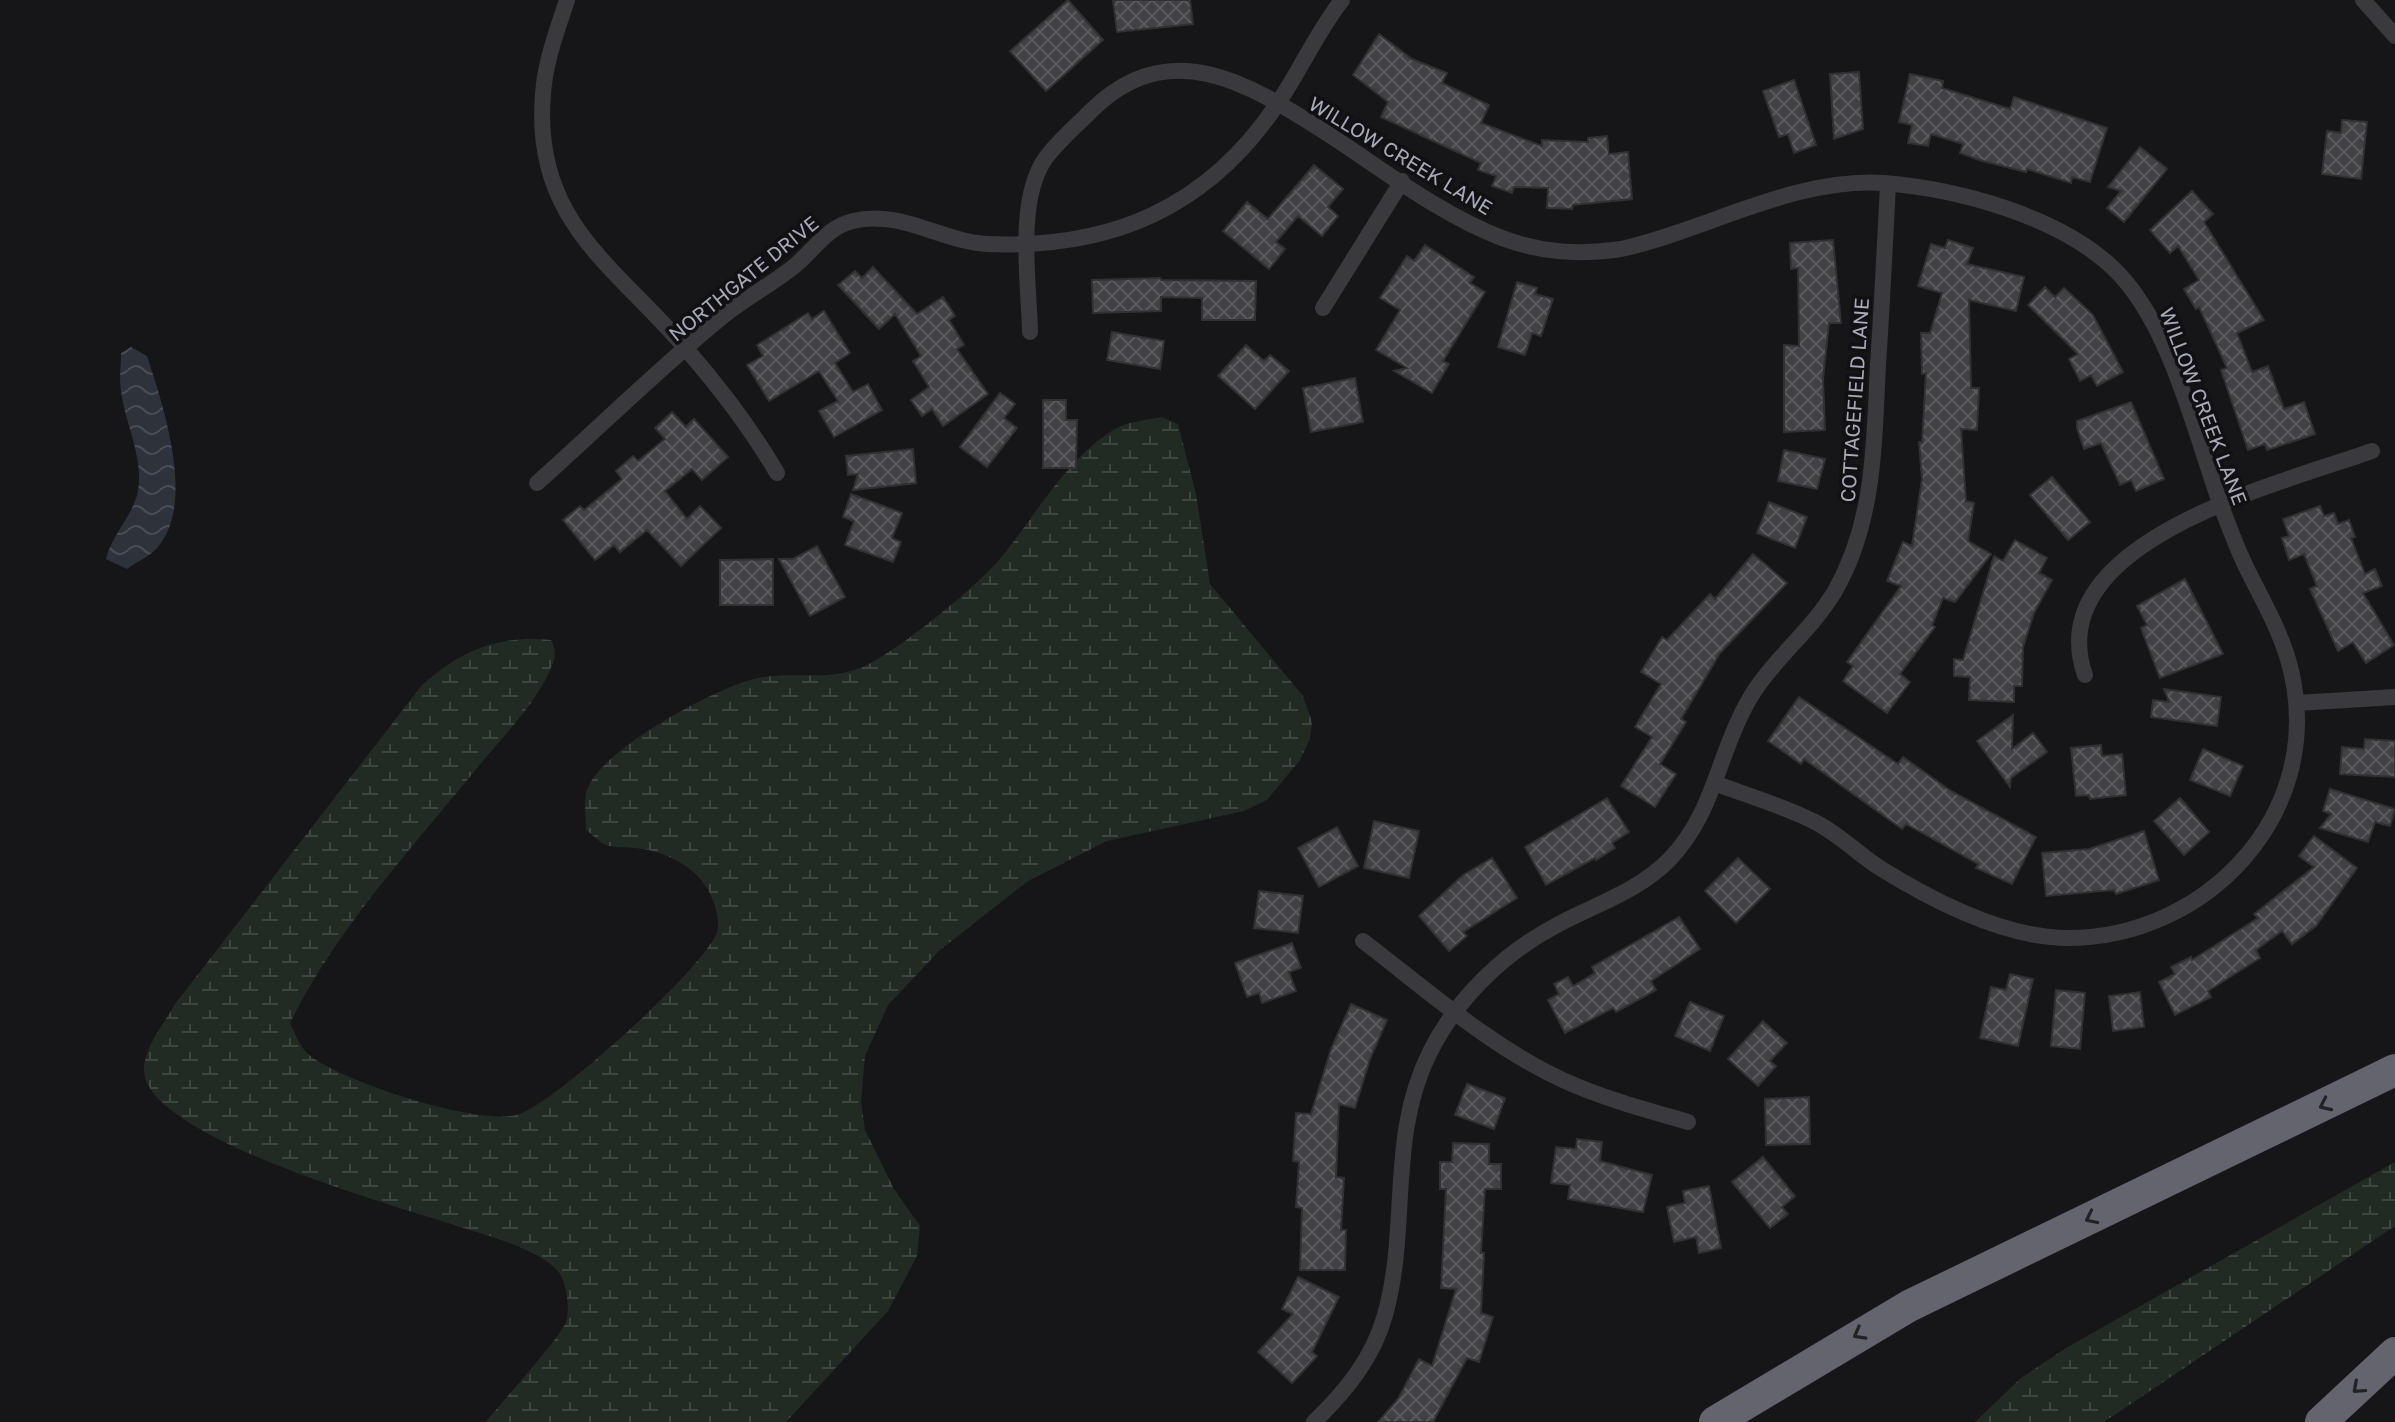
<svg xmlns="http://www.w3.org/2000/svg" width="2395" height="1422" font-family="'Golos Text',sans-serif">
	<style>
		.wetland { fill: url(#wetland-marsh) }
		.water { fill: url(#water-waves) }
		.building { fill: url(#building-cross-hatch); stroke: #313033; stroke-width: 2 }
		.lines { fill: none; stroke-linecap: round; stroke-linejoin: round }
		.street { stroke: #39393e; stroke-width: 16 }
		.highway { stroke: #63646d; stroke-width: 32 }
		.oneway { stroke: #212225 }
		.labels { text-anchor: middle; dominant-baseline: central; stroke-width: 7; stroke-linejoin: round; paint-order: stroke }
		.street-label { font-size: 20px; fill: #a9aab7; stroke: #111113 }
	</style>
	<defs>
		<pattern id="wetland-marsh" width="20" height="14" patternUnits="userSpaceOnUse" patternTransform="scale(2)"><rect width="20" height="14" fill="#222a24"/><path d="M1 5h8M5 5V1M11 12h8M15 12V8" fill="none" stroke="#3f4642"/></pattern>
		<pattern id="water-waves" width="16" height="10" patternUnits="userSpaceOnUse" patternTransform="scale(2)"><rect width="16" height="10" fill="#2d323b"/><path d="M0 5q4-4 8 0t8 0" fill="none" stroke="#494d55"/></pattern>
		<pattern id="building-cross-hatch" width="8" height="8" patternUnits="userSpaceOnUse" patternTransform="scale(2)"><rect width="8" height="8" fill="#404045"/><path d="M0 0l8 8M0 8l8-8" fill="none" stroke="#59595e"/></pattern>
	</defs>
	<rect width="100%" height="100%" fill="#161618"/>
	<!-- wetland -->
	<path class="wetland" d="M1162,417L1178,424L1196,494L1210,584L1303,696L1312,722L1310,739L1300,760L1267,800L1244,811L1107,841L1028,881L940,950L888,1005L865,1056L861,1101L865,1130L894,1189L920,1226L917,1256L888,1311L786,1422H486C500,1404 561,1337 566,1322C570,1309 567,1285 560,1274C545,1251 483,1234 457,1226C400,1207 144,1137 144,1070C144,1047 164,1024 175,1004L422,685C462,650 497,635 551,640C555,648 556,654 553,663C539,701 503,736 478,767C412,848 337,928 290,1023C295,1033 300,1047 308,1054C339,1081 483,1128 520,1114C560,1098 697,974 716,935C722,922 714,900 707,888C692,864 663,851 636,848C627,847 614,848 606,845C599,842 592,834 586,830C586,818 584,804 586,793C595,752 718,686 758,678C799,670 831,684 871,663C903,646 975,588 999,560C1036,516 1065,459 1115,429C1128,421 1148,420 1162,417Z
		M2395,1162V1226L2104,1422H1975L2021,1378L2066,1348Z"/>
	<!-- water -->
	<path class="water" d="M131,347L147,356C163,405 199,510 153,552C146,558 135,563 127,569L106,559C112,534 133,516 138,491C144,458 125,423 121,391C119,379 121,365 121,353Z"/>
	<!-- building -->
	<path class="building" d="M1068,0L1103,40L1046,91L1010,51Z
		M1113,0H1190L1193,24L1117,32Z
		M1379,34L1412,59L1447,73L1442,83L1489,105L1481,123L1542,146V140L1588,142V138L1607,136L1609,154L1628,152L1632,199L1573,205L1572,209L1547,208L1548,188L1514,187L1512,193L1492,186L1496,176L1478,170L1481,163L1381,117L1388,102L1353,75Z
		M1859,72L1863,129L1834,139L1830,74Z
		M1910,74L1943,81L1942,88L2010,109L2014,97L2107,128L2090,182L2072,177L2071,183L2027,169L2026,172L1979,160L1960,153L1963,144L1931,134L1928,146L1908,143L1912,125L1899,122Z
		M1794,80L1816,145L1794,153L1788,134L1779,137L1763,91Z
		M2342,120L2367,122L2361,179L2322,174L2327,131L2341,133Z
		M2140,147L2167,169L2124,222L2107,208L2121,191L2108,187Z
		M1314,165L1343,189L1328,207L1338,216L1322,236L1298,216L1276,242L1285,249L1269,269L1223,231L1247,202L1268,219Z
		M2192,191L2213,214L2204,222L2264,320L2237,333L2252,372L2268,366L2284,409L2304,402L2315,434L2267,450L2265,444L2248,450L2221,370L2227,368L2199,307L2196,309L2184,289L2199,280L2178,246L2170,253L2150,230Z
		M1833,240L1841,323H1829L1823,379L1825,430L1784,432V345L1799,346L1798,268L1791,269L1790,243Z
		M1948,240L1973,248L1967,264L2024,277L2016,311L1969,300L1971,388H1979L1977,430L1961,429L1966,501L1974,503L1968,541L1991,554L1955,602L1943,598L1932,625L1935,627L1900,674L1910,682L1887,713L1843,681L1853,666L1847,662L1901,586L1887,581L1903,542L1912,546L1922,479L1919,442H1922L1926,373L1922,374L1921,333H1930L1942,293L1918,286L1931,244L1945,248Z
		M1425,245L1474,277L1470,283L1485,292L1443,361L1449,364L1432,393L1394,371L1407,368L1376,350L1400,310L1380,298L1407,256L1414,261Z
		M873,267L917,314L943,297L955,316L949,320L964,345L957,349L988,394L943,426L932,409L922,416L911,400L929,387L913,361L921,356L895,314L879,329L838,285L855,271L862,278Z
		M1160,278L1161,280L1256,281L1255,320H1202V298L1161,297V311L1093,313L1092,280Z
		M1517,282L1537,288L1535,294L1553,299L1541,336L1532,333L1525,355L1498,347Z
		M2045,287L2055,297L2064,288L2093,315L2123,372L2097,386L2091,375L2080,381L2069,359L2078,354L2028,305Z
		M824,311L850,353L835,363L853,392L868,384L882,410L834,437L819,411L838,401L819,371L769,401L747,365L763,356L757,345L808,313L812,319Z
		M1112,332L1164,341L1160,369L1107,360Z
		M1246,345L1264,361L1270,355L1289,371L1255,409L1218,376Z
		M1355,378L1363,422L1311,432L1303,388Z
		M1000,393L1015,404L1004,418L1017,428L987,467L960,447Z
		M1043,400H1066V420H1077L1076,468H1043Z
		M2131,402L2164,479L2136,491L2131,480L2120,485L2101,443L2084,449L2077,428V421Z
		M672,412L686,427L694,419L728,457L702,480L692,469L665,491L687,519L700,506L721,528L681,566L647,530L620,552L614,545L595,560L563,520L580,506L584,510L622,479L616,471L633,456L638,461L665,439L655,428Z
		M913,449L916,483L853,490L858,474L848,475L846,456Z
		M1784,450L1825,459L1817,489L1778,481Z
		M2052,477L2090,522L2068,540L2030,495Z
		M851,494L902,513L892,538L901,542L893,562L845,545L854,521L843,517Z
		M1769,502L1807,517L1795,548L1757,533Z
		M2320,506L2324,516L2334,513L2338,524L2349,520L2355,537L2351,538L2365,574L2375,569L2382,586L2363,593L2394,645L2366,663L2353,642L2338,651L2310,589L2317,586L2304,554L2289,560L2282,538L2289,536L2283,519Z
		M2015,540L2047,558L2039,573L2052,580L2034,613L2023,647L2022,686H2014V702L1969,700L1970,677L1954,676V659L1963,660L1994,556L2003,561Z
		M817,546L845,597L810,616L779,559H793Z
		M1753,554L1787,583L1720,653L1681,719L1686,722L1660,764L1676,774L1655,807L1621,786L1652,737L1635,727L1661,684L1641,672L1662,637L1667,640L1710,594L1715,599Z
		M773,559V605H720V560Z
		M2185,579L2223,654L2160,678L2141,628L2147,625L2137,606Z
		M2164,689L2221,697L2217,726L2151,717L2153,700L2169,702Z
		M1799,697L1898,764L1903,757L1951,791L2036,837L2012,884L1976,868L1978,864L1906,824L1902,829L1804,759L1801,764L1768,741Z
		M2013,715L2012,749L2033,733L2047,752L2011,778L2010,787L1977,741Z
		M2365,739L2395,741V777L2340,774L2342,747L2364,749Z
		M2101,745L2102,756L2122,754L2126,795L2090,799L2089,795L2076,796L2071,748Z
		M2203,749L2243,766L2230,796L2190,780Z
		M2330,789L2395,809L2390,826L2375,822L2368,842L2320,828L2331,814L2323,811Z
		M1607,798L1629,832L1612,843L1615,848L1596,860L1595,858L1546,885L1525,847Z
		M2180,798L2209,832L2184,855L2154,821Z
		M1374,821L1419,831L1409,878L1364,868Z
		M1337,827L1358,866L1319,887L1298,848Z
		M2144,831L2159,880L2116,894L2114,890L2046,896L2042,853L2089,849Z
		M2314,836L2357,868L2316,926L2292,944L2282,931L2256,950L2260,958L2208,991L2211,997L2175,1015L2159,982L2175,974L2171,967L2191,957L2192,960L2258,918L2254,914L2314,867L2299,856Z
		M1492,858L1517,898L1463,932L1467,936L1449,951L1419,916L1463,875Z
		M1738,858L1770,889L1736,923L1705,891Z
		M1259,891L1303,896L1298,933L1254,928Z
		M1679,917L1700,949L1651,981L1656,990L1616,1012L1613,1008L1565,1033L1548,1000L1559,994L1554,984L1568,977L1573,986L1595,973L1592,967Z
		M1292,943L1301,968L1289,972L1296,991L1262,1003L1259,993L1247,997L1235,963Z
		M2010,974L2033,979L2018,1046L1980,1038L1991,987L2006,990Z
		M2056,990L2085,993L2080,1049L2051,1046Z
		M2140,992L2144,1027L2113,1031L2109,996Z
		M1690,1002L1724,1016L1710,1051L1675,1036Z
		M1351,1004L1387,1020L1370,1059L1355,1108L1339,1104L1336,1177L1344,1178L1341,1230H1346L1345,1270H1300L1302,1208L1296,1207L1299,1162L1293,1161L1296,1113L1311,1114L1331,1049Z
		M1763,1021L1787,1043L1770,1061L1776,1066L1758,1086L1728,1059Z
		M1467,1084L1505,1098L1494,1129L1455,1115Z
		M1809,1097L1810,1144L1766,1145L1765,1099Z
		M1577,1139L1602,1142L1600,1161L1652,1175L1643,1212L1568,1199L1570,1185L1551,1183L1556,1147L1576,1149Z
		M1453,1143L1489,1144V1164H1501V1189H1485L1481,1253H1484L1481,1313L1493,1317L1479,1362L1467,1358L1433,1422H1378L1398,1399L1419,1359L1432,1366L1456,1289L1441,1288L1446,1189H1440V1162H1452Z
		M1763,1157L1795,1196L1782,1207L1788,1214L1770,1228L1732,1182Z
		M1709,1186L1721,1248L1699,1253L1696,1237L1674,1242L1667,1207L1685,1203L1683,1191Z
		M1298,1277L1339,1297L1312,1352L1317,1356L1292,1383L1258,1352L1293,1314L1282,1309Z"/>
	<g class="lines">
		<!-- street -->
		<path class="street" d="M567,0C557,31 545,62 543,94C532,222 617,267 687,350C720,388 752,430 777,473
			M2363,0L2395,36
			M1323,308L1402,181
			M1030,332C1029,283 1016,201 1045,159C1058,141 1076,126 1091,111C1169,33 1249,84 1325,132C1381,168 1439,214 1502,238C1542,253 1579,255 1621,249C1707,230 1794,177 1884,183C1958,189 2058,216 2112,267C2168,319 2193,426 2218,497C2227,522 2236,547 2248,571C2265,605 2284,637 2292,675C2323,816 2205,938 2068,938C2004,938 1933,901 1880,868C1858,854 1839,834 1815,822C1784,806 1749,796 1717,784
			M537,483C599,428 658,369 722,317C744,299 769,286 792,268C812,253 826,227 853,221C900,209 942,242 988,244C1111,249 1208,208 1278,103C1301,69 1317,32 1342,0
			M2085,675C2038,541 2283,483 2372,451
			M2297,703L2395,697
			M1363,941C1427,990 1492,1048 1565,1081C1605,1099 1647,1110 1688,1122
			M1314,1422C1346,1391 1373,1358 1385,1315C1410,1226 1387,1138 1430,1052C1457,998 1504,953 1557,925C1596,904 1637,892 1669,860C1714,813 1717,758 1746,705C1769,662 1810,633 1835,591C1875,521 1874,443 1878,365C1882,305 1885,244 1888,184"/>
		<!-- highway -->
		<path class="highway" d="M1715,1422L1909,1306L2395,1070
			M2321,1422L2395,1353"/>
	</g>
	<!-- one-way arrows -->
	<defs><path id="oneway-chevron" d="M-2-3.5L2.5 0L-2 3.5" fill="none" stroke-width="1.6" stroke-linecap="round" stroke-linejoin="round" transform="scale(2)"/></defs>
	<g class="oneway">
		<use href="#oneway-chevron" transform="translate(2325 1105) rotate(155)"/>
		<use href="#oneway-chevron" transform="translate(2091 1218) rotate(154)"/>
		<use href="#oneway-chevron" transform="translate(1859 1334) rotate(151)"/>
		<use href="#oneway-chevron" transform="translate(2358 1388) rotate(138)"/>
	</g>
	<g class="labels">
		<!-- street labels -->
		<g class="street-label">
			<text transform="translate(1401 155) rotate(31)">WILLOW CREEK LANE</text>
			<text transform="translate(743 278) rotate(-39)">NORTHGATE DRIVE</text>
			<text transform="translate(1854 400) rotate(-86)">COTTAGEFIELD LANE</text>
			<text transform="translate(2204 406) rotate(69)">WILLOW CREEK LANE</text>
		</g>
	</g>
</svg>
